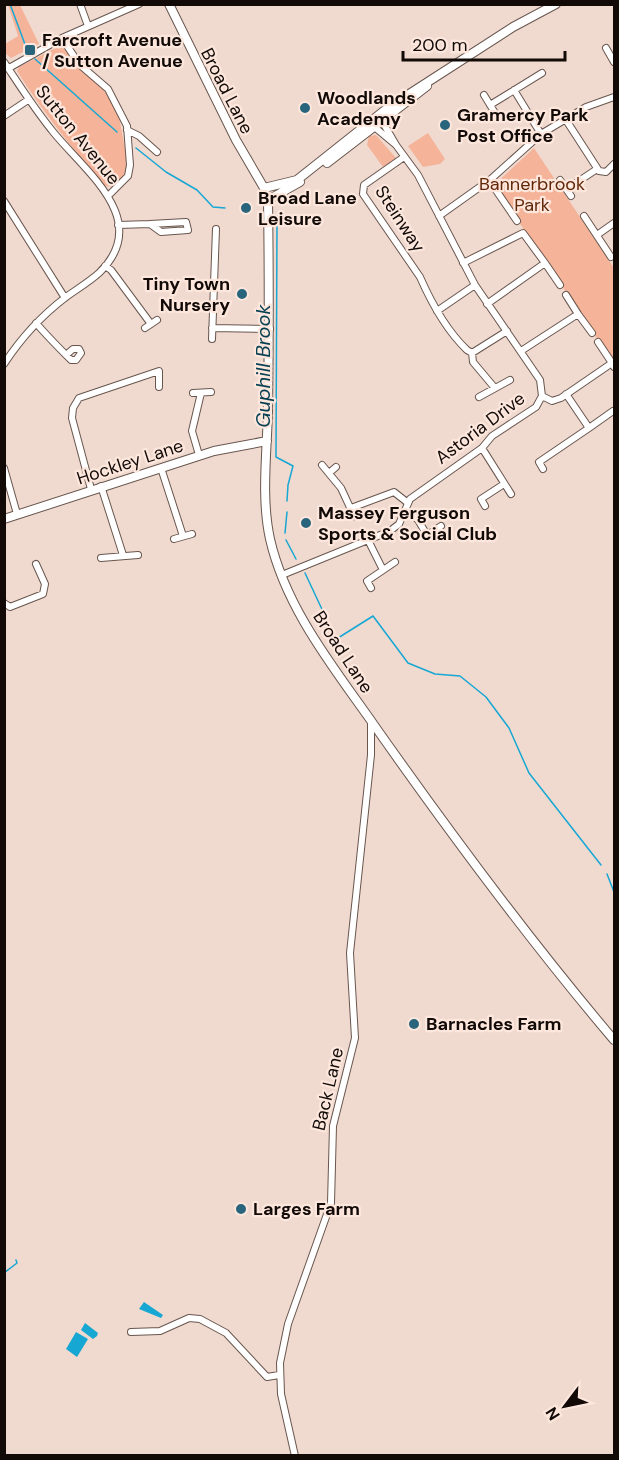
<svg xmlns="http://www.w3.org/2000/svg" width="619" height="1460" font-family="'DM Sans',sans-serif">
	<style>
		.green { fill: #f5b499 }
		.water { fill: #16a7d3 }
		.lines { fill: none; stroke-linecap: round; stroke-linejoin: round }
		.stream { stroke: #16a7d3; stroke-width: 1.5 }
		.minor-casing { stroke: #68564e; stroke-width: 8 }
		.tertiary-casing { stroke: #68564e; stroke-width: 10 }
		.minor { stroke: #fff; stroke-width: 6 }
		.tertiary { stroke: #fff; stroke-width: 8 }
		.poi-dot { fill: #28657c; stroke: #fde7dd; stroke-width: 2 }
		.labels { text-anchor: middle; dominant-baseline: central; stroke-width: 4.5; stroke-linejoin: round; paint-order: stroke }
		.poi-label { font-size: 18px; font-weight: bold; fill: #110a07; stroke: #fde7dd; text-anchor: start }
		.street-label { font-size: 18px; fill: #110a07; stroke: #fde7dd }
		.park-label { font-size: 18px; fill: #602607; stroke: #fde7dd }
		.water-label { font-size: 20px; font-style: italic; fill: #074052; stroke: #fde7dd }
	</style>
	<rect width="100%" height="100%" fill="#f0dad0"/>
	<!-- green -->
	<path class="green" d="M8,5H20L39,44L11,58L5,53V44L18,36Z
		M61,45L82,70L110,96L119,117L128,164L126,174L114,187L105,186C73,149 43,113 17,71L19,67Z
		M428,133L445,159L440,164L423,167L408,146Z
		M376,135L396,158L383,167L367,145L369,136Z
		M534,148L614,268V364L494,185Z"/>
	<!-- water -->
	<path class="water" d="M144,1302L163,1315L161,1318L139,1309Z
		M85,1323L98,1333L97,1336L93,1339L81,1330Z
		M76,1332L88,1339L77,1357L66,1349Z"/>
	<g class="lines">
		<!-- stream -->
		<path class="stream" d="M10,4L26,47
			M35,59L117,132
			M136,148L166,172L197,190L213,207L225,208
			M277,220L276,457L293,466L288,485L287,501
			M285,533L287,512
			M286,540L296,559
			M305,573L327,620
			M338,638L373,616L408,663L435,674L460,676L486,697L509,728L529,773L601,865
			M607,874L614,892
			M4,1273L17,1263L16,1260"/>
		<!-- minor casing -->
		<g class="minor-casing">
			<path id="minor" d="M80,4L88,26
				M62,38L79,64L108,89L127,126L130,165L128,176L109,195
				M606,48L614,62
				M4,62C20,86 35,110 54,133C86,172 153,221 99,273C89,282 77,289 66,297C41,316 21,338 4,364
				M9,68L62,38L139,4
				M514,90L541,134
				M484,95L495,113
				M490,105L542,73
				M4,116L28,100
				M566,120L599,171L606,172L614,164
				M372,125L396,145L382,121H379
				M127,130L139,136L157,152
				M404,157L364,185L363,194L420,277C431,302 446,330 467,350L472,353L507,331
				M489,180L517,221
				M560,180L571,196
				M567,189L597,169
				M4,201L65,298
				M439,216L491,179L541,134L586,107L614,97
				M584,216L611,257
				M118,225L150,224L161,232L188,230L186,222L150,224
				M597,235L614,223
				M463,263L523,233L545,263L487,304
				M545,263L560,285
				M105,266L111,270L151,324
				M437,311L475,285
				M578,314L592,333
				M36,323C47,336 59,348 71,360H76L81,353L79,349H73L66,355
				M145,328L157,320
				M212,328L270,329
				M212,339L216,229
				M598,342L612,363
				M521,351L578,314L566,295
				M472,353L473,362L494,387
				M193,393L211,392
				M542,396L552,401L561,398L612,363L614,367
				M479,397L510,380
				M589,428L613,411
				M482,448L511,494
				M199,455L192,431L201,393
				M322,465L341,488L354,516
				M4,468L17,514
				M161,468L183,536
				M543,469L539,462L589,428L566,394
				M329,473L336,467
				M101,486L123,555
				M91,489L72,418L73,408L79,398L159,371V387
				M485,506L481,499L504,484
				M351,508L394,492L408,503
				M406,510L418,520L427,535L441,526
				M174,539L192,534
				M368,540L383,570
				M101,558L138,555
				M282,575L390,531L399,524L410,499L482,448L492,436L536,407L542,396L540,380L475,285L418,175L396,145
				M371,588L367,581L395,562
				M4,603L10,607L43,594L45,584L36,564
				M131,1332L160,1331L189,1318L200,1319L226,1333L267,1377L279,1375
				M295,1456L281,1394L280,1363L288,1324L331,1203L333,1126L355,1038L350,953L371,755V721"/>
		</g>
		<!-- tertiary casing -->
		<g class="tertiary-casing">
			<path id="tertiary" d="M169,4L236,140L264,188
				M327,163L427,86
				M264,188L297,180L389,107L513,27L556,4
				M268,200C269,271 269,340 268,411C267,452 261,498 270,539C286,609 334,668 374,725C450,833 529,940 614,1040
				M268,200L300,182
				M4,519L214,451L267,441"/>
		</g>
		<!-- minor -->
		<use href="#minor" class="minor"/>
		<!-- tertiary -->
		<use href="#tertiary" class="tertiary"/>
	</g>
	<!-- markers -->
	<g class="poi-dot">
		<rect x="24" y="44" width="12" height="12" rx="3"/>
		<circle cx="305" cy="108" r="6"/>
		<circle cx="445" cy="125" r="6"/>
		<circle cx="246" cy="208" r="6"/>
		<circle cx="242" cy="294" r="6"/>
		<circle cx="306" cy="523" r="6"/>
		<circle cx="414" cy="1024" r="6"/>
		<circle cx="241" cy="1209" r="6"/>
	</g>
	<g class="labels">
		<!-- poi labels -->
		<g class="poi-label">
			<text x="42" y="40">Farcroft Avenue<tspan x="42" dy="21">/ Sutton Avenue</tspan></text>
			<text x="317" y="98">Woodlands<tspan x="317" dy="21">Academy</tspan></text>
			<text x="457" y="115">Gramercy Park<tspan x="457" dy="21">Post Office</tspan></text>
			<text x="258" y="198">Broad Lane<tspan x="258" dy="21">Leisure</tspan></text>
			<text x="230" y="284" text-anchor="end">Tiny Town<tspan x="230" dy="21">Nursery</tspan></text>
			<text x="318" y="513">Massey Ferguson<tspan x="318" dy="21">Sports &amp; Social Club</tspan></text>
			<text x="426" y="1024">Barnacles Farm</text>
			<text x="253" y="1209">Larges Farm</text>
		</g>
		<!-- street labels -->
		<g class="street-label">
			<text transform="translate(227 91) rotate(63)">Broad Lane</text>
			<text transform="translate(78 135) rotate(51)">Sutton Avenue</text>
			<text transform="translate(400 219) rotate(57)">Steinway</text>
			<text transform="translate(480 428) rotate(-37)">Astoria Drive</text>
			<text transform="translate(130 462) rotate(-18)">Hockley Lane</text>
			<text transform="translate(343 652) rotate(57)">Broad Lane</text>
			<text transform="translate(328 1089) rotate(-77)">Back Lane</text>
		</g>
		<!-- park labels -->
		<g class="park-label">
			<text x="532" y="184">Bannerbrook<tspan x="532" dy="21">Park</tspan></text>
		</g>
		<!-- water labels -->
		<g class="water-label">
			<text transform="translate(263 366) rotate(-90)">Guphill Brook</text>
		</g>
	</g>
	<!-- border -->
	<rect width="619" height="1460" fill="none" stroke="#110a07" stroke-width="12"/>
	<!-- north arrow -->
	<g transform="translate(565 1406) rotate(238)" stroke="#fde7dd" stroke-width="4.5" paint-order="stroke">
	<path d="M0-4.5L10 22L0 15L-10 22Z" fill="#110a07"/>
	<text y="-9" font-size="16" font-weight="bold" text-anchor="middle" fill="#110a07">N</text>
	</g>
	<!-- scale -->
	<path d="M403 51v9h162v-9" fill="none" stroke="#110a07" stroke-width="3"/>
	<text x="412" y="51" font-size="18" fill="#110a07" stroke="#fde7dd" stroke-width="4.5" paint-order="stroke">200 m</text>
</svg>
